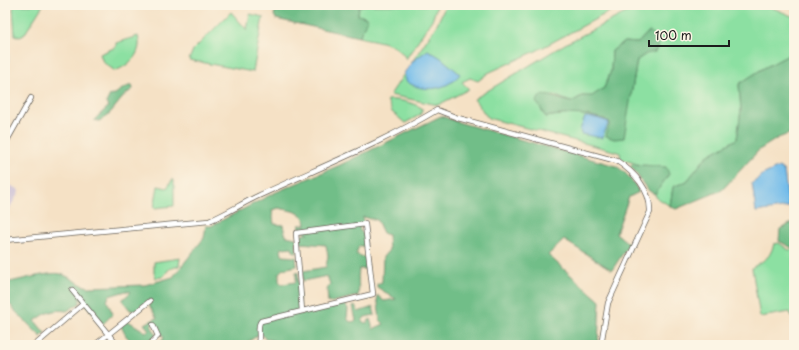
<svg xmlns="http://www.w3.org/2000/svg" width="799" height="350" font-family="'Playpen Sans',sans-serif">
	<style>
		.industrial { fill: #cbbfd5 }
		.green { fill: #8ce0a2; stroke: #547e5f; fill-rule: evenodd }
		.forest { fill: #71be88; stroke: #466d52; fill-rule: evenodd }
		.water { fill: #71bbea; stroke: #466c83 }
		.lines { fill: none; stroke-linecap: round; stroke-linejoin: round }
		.stream { stroke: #71bbea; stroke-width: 1.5 }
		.minor-casing { stroke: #686157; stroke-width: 6 }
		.minor { stroke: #fff; stroke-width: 4.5 }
	</style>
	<rect width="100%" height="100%" fill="#fcf5e5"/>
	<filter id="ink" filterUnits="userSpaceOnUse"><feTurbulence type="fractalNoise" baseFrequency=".025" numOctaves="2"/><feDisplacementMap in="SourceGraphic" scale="8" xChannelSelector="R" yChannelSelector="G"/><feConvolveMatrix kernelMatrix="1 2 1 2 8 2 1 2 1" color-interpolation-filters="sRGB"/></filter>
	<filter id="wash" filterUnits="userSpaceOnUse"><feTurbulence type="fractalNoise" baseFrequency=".012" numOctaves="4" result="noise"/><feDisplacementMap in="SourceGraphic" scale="16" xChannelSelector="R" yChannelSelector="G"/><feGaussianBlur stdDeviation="0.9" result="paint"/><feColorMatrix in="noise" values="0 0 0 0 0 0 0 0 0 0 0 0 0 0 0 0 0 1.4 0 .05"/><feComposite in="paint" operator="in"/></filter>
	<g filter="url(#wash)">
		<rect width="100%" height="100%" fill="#f5e1c5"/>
		<!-- industrial -->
		<path class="industrial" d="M5,183L18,189L19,192L5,216Z"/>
		<!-- green -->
		<path class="green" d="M16,5H43L24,35L20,37L15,35L13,8Z
			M367,5H437L433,18L406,59C396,41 378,42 359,37L367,18L358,15L359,6Z
			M446,5H622L536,51L488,73L478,81L470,78L462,82L469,89L438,105L390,95L436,26Z
			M641,5H766L794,17V48L787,56L764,68L739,84L741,110L737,139L707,156L687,181L673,187L670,206L656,197L655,194L669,174L621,159L620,153L614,151L488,118L474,99L565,44ZM649,31L646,54L637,60L632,89L611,121C590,113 568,113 546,117L542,112L541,108L553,95L571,102L582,96L592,97L604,88L611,71L612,51L624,42L638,43Z
			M231,12L247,30L250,14L263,17L253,72L189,60L193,50Z
			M138,36C143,53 130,65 115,71L103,62L100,54L116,47V43Z
			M387,100C399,99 411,102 422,108V111L420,115L405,123L392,112Z
			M172,180H174V206L154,208L158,186L167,188Z
			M779,243L789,250L794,249V323L790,312L760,317L752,268C765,258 768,262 774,244Z
			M180,258L179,266L169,269L163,277L156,278L154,273V262Z"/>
		<!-- forest -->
		<path class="forest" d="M277,5H367L359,6L358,15L368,18L359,37L276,19L274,15Z
			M649,31L655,35L659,44L655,52L646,54L637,60L624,138L614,139L606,136L610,122C591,113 567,113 546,117C542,112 541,107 536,102L541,95C553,95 560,100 571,102L582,96H592L604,88L611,71L612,51L624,42L638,43Z
			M794,48V132L778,138L759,150L722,190L676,209L670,206L673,187L687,181L707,156L737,139L741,110L739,84L762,69L787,56Z
			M132,85L133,89C118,98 114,114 99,121L94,120L108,107L106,103L110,95L112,96C118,92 124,87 132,85Z
			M441,116L461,123L616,166C627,173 633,181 639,192L629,197L616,233L629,244L612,270L564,240L548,255L600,301L598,344L276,345V342L265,338L260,334L243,345H158L164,338L154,323L151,325L156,335L145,345H135L126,336L121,326L128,321L146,332L149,330L144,324L157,318L149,305L151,302V299L135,311L130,310L122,300L131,292L126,291L109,296L107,301L113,314L103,324L79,297L80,303L67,311C53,309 47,312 35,321L45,333L41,337L16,312L5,298V283C16,281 52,271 61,274C71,277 78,285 89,287L145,285L173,277L204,238L206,226H211L274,193L340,165ZM279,208C290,211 305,211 306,225H299L300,230L308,233L302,235L300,243L326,245L328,256L326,267L303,271V281L327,276L330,284L327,290L328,303L358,296C360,287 357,279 359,269H367L366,258L356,254L359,246H366L364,235L359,229L363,222V217L377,220L383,233L388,235L389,250L383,257L382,282L377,284V287L396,299L384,301L377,295L380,320L384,324L373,329L370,319L368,322L365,323L362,321L365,317L375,315L373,307L358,312L355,305L353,306L356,321L350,322L347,318L348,309L345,304L300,314L298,272H296V282L282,284L279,281V273L283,269L297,266L296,257L283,256L281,251L282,248L292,247L293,251L297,253L296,238L286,236L283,225L274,224L272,210Z
			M632,164L666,167L669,174L655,194C644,191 639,174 630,166Z
			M794,222V249L779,241L780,229Z"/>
		<!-- water -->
		<path class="water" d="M428,50L441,58L460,74C447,91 422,93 406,81L404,73L414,60Z
			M585,117L597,118L609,122L602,138L581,134L580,130Z
			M779,167L784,171L789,207L756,212L752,183L760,178V176Z"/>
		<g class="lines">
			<!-- stream -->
			<path class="stream" d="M5,93L8,76L7,5"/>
		</g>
	</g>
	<g filter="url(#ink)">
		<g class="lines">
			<!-- minor casing -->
			<g class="minor-casing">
				<path id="minor" d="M5,144L31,98
					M5,240L209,221C226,214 241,204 258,196C318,168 380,144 437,110L458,118L617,161C634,172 651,190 650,212L608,303L601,345
					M72,290L117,345
					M35,345L83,304
					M95,345L150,301
					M149,345L158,336L153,325
					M254,345L258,343C261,336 256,326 261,321L373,294L365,224L296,233L302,311"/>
			</g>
			<!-- minor -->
			<use href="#minor" class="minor"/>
		</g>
	</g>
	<!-- margin -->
	<rect width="799" height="350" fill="none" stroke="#fcf5e5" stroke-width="20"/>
	<!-- scale -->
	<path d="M649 40v6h80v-6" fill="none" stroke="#1c1c1c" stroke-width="2"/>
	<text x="655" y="40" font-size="12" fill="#1c1c1c" stroke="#fcf5e5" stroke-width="3" paint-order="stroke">100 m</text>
</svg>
